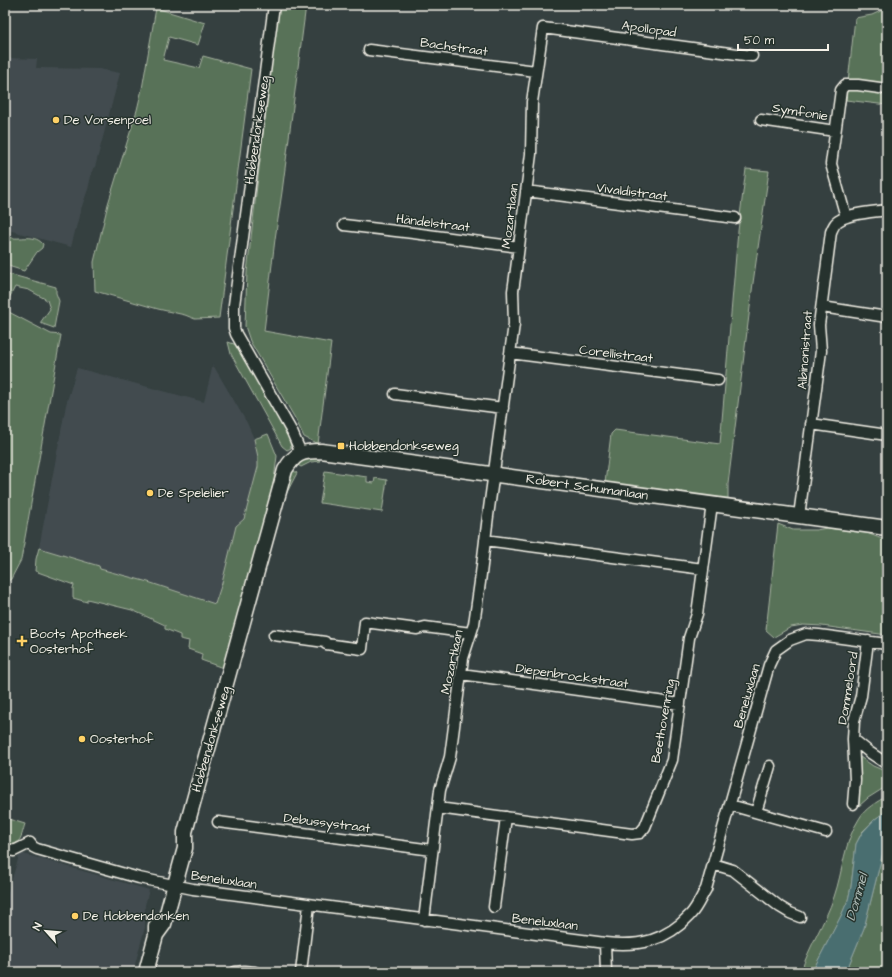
<svg xmlns="http://www.w3.org/2000/svg" width="892" height="977" font-family="'Architects Daughter',sans-serif">
	<style>
		.built { fill: #434c50 }
		.green { fill: #597258; stroke: #a6b2a0 }
		.water { fill: #4a6e70; stroke: #8ea2a0 }
		.lines { fill: none; stroke-linecap: round; stroke-linejoin: round }
		.street-casing { stroke: #f4f1e8; stroke-width: 13 }
		.secondary-casing { stroke: #f4f1e8; stroke-width: 17 }
		.street { stroke: #26332d; stroke-width: 10 }
		.secondary { stroke: #26332d; stroke-width: 14 }
		.poi-dot { fill: #ffd166; stroke: #26332d; stroke-width: 1.5 }
		.labels { text-anchor: middle; dominant-baseline: central; stroke-width: 3; stroke-linejoin: round; paint-order: stroke }
		.street-label { font-size: 13px; fill: #f4f1e8; stroke: #26332d }
		.poi-label { font-size: 13px; fill: #f4f1e8; stroke: #26332d; text-anchor: start }
		.water-label { font-size: 14px; font-style: italic; fill: #b0bdb8; stroke: #26332d }
	</style>
	<rect width="100%" height="100%" fill="#354040"/>
	<filter id="ink" filterUnits="userSpaceOnUse"><feTurbulence type="fractalNoise" baseFrequency=".025" numOctaves="2"/><feDisplacementMap in="SourceGraphic" scale="8" xChannelSelector="R" yChannelSelector="G"/><feConvolveMatrix kernelMatrix="1 2 1 2 8 2 1 2 1" color-interpolation-filters="sRGB"/></filter>
	<g filter="url(#ink)">
		<!-- built -->
		<path class="built" d="M5,58L37,59L36,68L99,69L120,73L95,167L93,168L88,189L80,212L71,247L5,229Z
			M213,365L247,423L254,439L258,457V467L244,519L236,526L222,583L215,604L148,582L100,569L99,566L39,548L66,405L77,368L204,402Z
			M20,853L149,890L145,905V927L133,972H5V902Z"/>
		<!-- green -->
		<path class="green" d="M278,5H306L282,192L275,239L264,331L331,343L318,444L304,437L296,420L250,341L245,326L247,272Z
			M156,8L205,23L198,45L169,37L163,60L199,68L203,56L251,69L219,318L195,319L185,315L158,309L95,291L94,262L108,204L137,110L142,89Z
			M887,8V105L846,100L855,18L872,15Z
			M746,169L769,171L753,283L728,484V502L605,483L611,434L615,430L720,444L738,231Z
			M5,236C19,242 32,232 43,244L42,248L37,252L24,271L5,265Z
			M5,273L56,287V293L59,301L54,328L40,323L50,309L47,300L29,290L15,287L6,304L5,303Z
			M5,310L51,334L61,335L21,560L11,579L5,583Z
			M228,342L234,344L242,353L289,437L291,448L287,450L282,446L231,354Z
			M268,434L277,456L274,480L268,505L223,668L201,660L202,654L188,649L189,641L180,639V635L165,629V625L132,610L87,599V602L73,598V588L74,585L35,571L36,559L39,548L99,566L100,569L148,582L215,604L222,583L236,526L244,519L258,467V457L254,439Z
			M316,456L320,461L311,462L301,467L296,464L302,459Z
			M291,469L297,473L284,498Z
			M325,471L367,477V482L374,483L375,478L387,480L382,512L320,503Z
			M778,524L793,530H816L827,528L867,533L887,541V635L822,626L803,625L791,627L774,637L766,630Z
			M860,757L873,766L887,772V786L868,798L859,806Z
			M887,796V810L874,820L862,832L856,844L851,887L848,900L841,916L812,972H801C809,946 825,923 834,897C843,871 844,842 859,819C865,808 877,802 887,796Z
			M5,818L25,824C21,836 21,848 5,843Z
			M887,844V972H846L864,928L883,852Z"/>
		<!-- water -->
		<path class="water" d="M887,810V844L883,852L864,928L846,972H812L841,916L848,900L851,887L856,844L862,833L874,820Z"/>
		<g class="lines">
			<!-- street casing -->
			<g class="street-casing">
				<path id="street" d="M274,5L234,305V328L236,334L292,432L301,453
					M369,50L536,71
					M761,120L835,131
					M526,191L735,218
					M846,217L831,164L841,90L845,85H858L887,89
					M344,225L413,233L519,247
					M822,307L887,317
					M510,353L718,380
					M395,394L503,408
					M811,424L887,435
					M799,516L821,351L819,325L831,232C833,227 835,222 840,220C851,213 874,212 887,210
					M485,540L703,569
					M274,635L325,642L326,644L362,649L365,622L417,629L425,627L471,633
					M461,674L680,704
					M853,739L869,752L887,764
					M853,804L855,780L853,739L854,721L861,696L868,641
					M730,805L826,832
					M438,808L632,834L640,833L645,827L672,760L689,638L697,614L712,504
					M756,812L770,766
					M218,822L357,840L432,850
					M5,848L14,851L30,843L33,847L37,849L139,878L193,889L605,943C639,947 666,941 690,915C697,908 701,897 706,889L769,665L776,650L790,640L806,634L819,635L887,644
					M713,864L733,870L780,907L790,913L800,917
					M494,907L506,817
					M424,920L440,790L450,757L463,658L474,624L480,582L488,516L514,324L513,291L515,277L531,154L532,102L543,28L752,56
					M605,943L606,972
					M235,972L244,971L255,972
					M301,972L309,905"/>
			</g>
			<!-- secondary casing -->
			<g class="secondary-casing">
				<path id="secondary" d="M156,935L164,924L185,848V832L285,470C295,453 302,451 321,451L887,528
					M146,972L156,935V926"/>
			</g>
			<!-- street -->
			<use href="#street" class="street"/>
			<!-- secondary -->
			<use href="#secondary" class="secondary"/>
		</g>
	</g>
	<!-- markers -->
	<g class="poi-dot">
		<circle cx="56" cy="120" r="4"/>
		<rect x="337" y="442" width="8" height="8" rx="2"/>
		<circle cx="150" cy="493" r="4"/>
		<path d="M20 635h4v4h4v4h-4v4h-4v-4h-4v-4h4z"/>
		<circle cx="82" cy="739" r="4"/>
		<circle cx="75" cy="916" r="4"/>
	</g>
	<g class="labels">
		<!-- street labels -->
		<g class="street-label">
			<text transform="translate(649 29) rotate(8)">Apollopad</text>
			<text transform="translate(454 47) rotate(8)">Bachstraat</text>
			<text transform="translate(800 112) rotate(9)">Symfonie</text>
			<text transform="translate(257 130) rotate(-82)">Hobbendonkseweg</text>
			<text transform="translate(632 192) rotate(7)">Vivaldistraat</text>
			<text transform="translate(510 216) rotate(-83)">Mozartlaan</text>
			<text transform="translate(433 223) rotate(7)">Händelstraat</text>
			<text transform="translate(805 350) rotate(-86)">Albinonistraat</text>
			<text transform="translate(616 354) rotate(7)">Corellistraat</text>
			<text transform="translate(587 487) rotate(8)">Robert Schumanlaan</text>
			<text transform="translate(452 662) rotate(-78)">Mozartlaan</text>
			<text transform="translate(572 676) rotate(8)">Diepenbrockstraat</text>
			<text transform="translate(848 688) rotate(-81)">Dommeloord</text>
			<text transform="translate(747 696) rotate(-74)">Beneluxlaan</text>
			<text transform="translate(663 721) rotate(-80)">Beethovenring</text>
			<text transform="translate(211 739) rotate(-74)">Hobbendonkseweg</text>
			<text transform="translate(327 823) rotate(7)">Debussystraat</text>
			<text transform="translate(224 880) rotate(8)">Beneluxlaan</text>
			<text transform="translate(545 922) rotate(7)">Beneluxlaan</text>
		</g>
		<!-- poi labels -->
		<g class="poi-label">
			<text x="64" y="120">De Vorsenpoel</text>
			<text x="349" y="446">Hobbendonkseweg</text>
			<text x="158" y="493">De Spelelier</text>
			<text x="30" y="634">Boots Apotheek<tspan x="30" dy="15">Oosterhof</tspan></text>
			<text x="90" y="739">Oosterhof</text>
			<text x="83" y="916">De Hobbendonken</text>
		</g>
		<!-- water labels -->
		<g class="water-label">
			<text transform="translate(857 897) rotate(-74)">Dommel</text>
		</g>
	</g>
	<!-- margin -->
	<rect width="892" height="977" fill="none" stroke="#26332d" stroke-width="20"/>
	<rect x="10" y="10" width="872" height="957" fill="none" stroke="#f4f1e8" stroke-width="1.5" filter="url(#ink)"/>
	<!-- north arrow -->
	<g transform="translate(46 931) rotate(297)" stroke="#26332d" stroke-width="3" paint-order="stroke">
	<path d="M0-3L7 15L0 10L-7 15Z" fill="#f4f1e8"/>
	<text y="-6" font-size="11" font-weight="bold" text-anchor="middle" fill="#f4f1e8">N</text>
	</g>
	<!-- scale -->
	<path d="M738 44v6h90v-6" fill="none" stroke="#f4f1e8" stroke-width="2"/>
	<text x="744" y="44" font-size="12" fill="#f4f1e8" stroke="#26332d" stroke-width="3" paint-order="stroke">50 m</text>
</svg>
